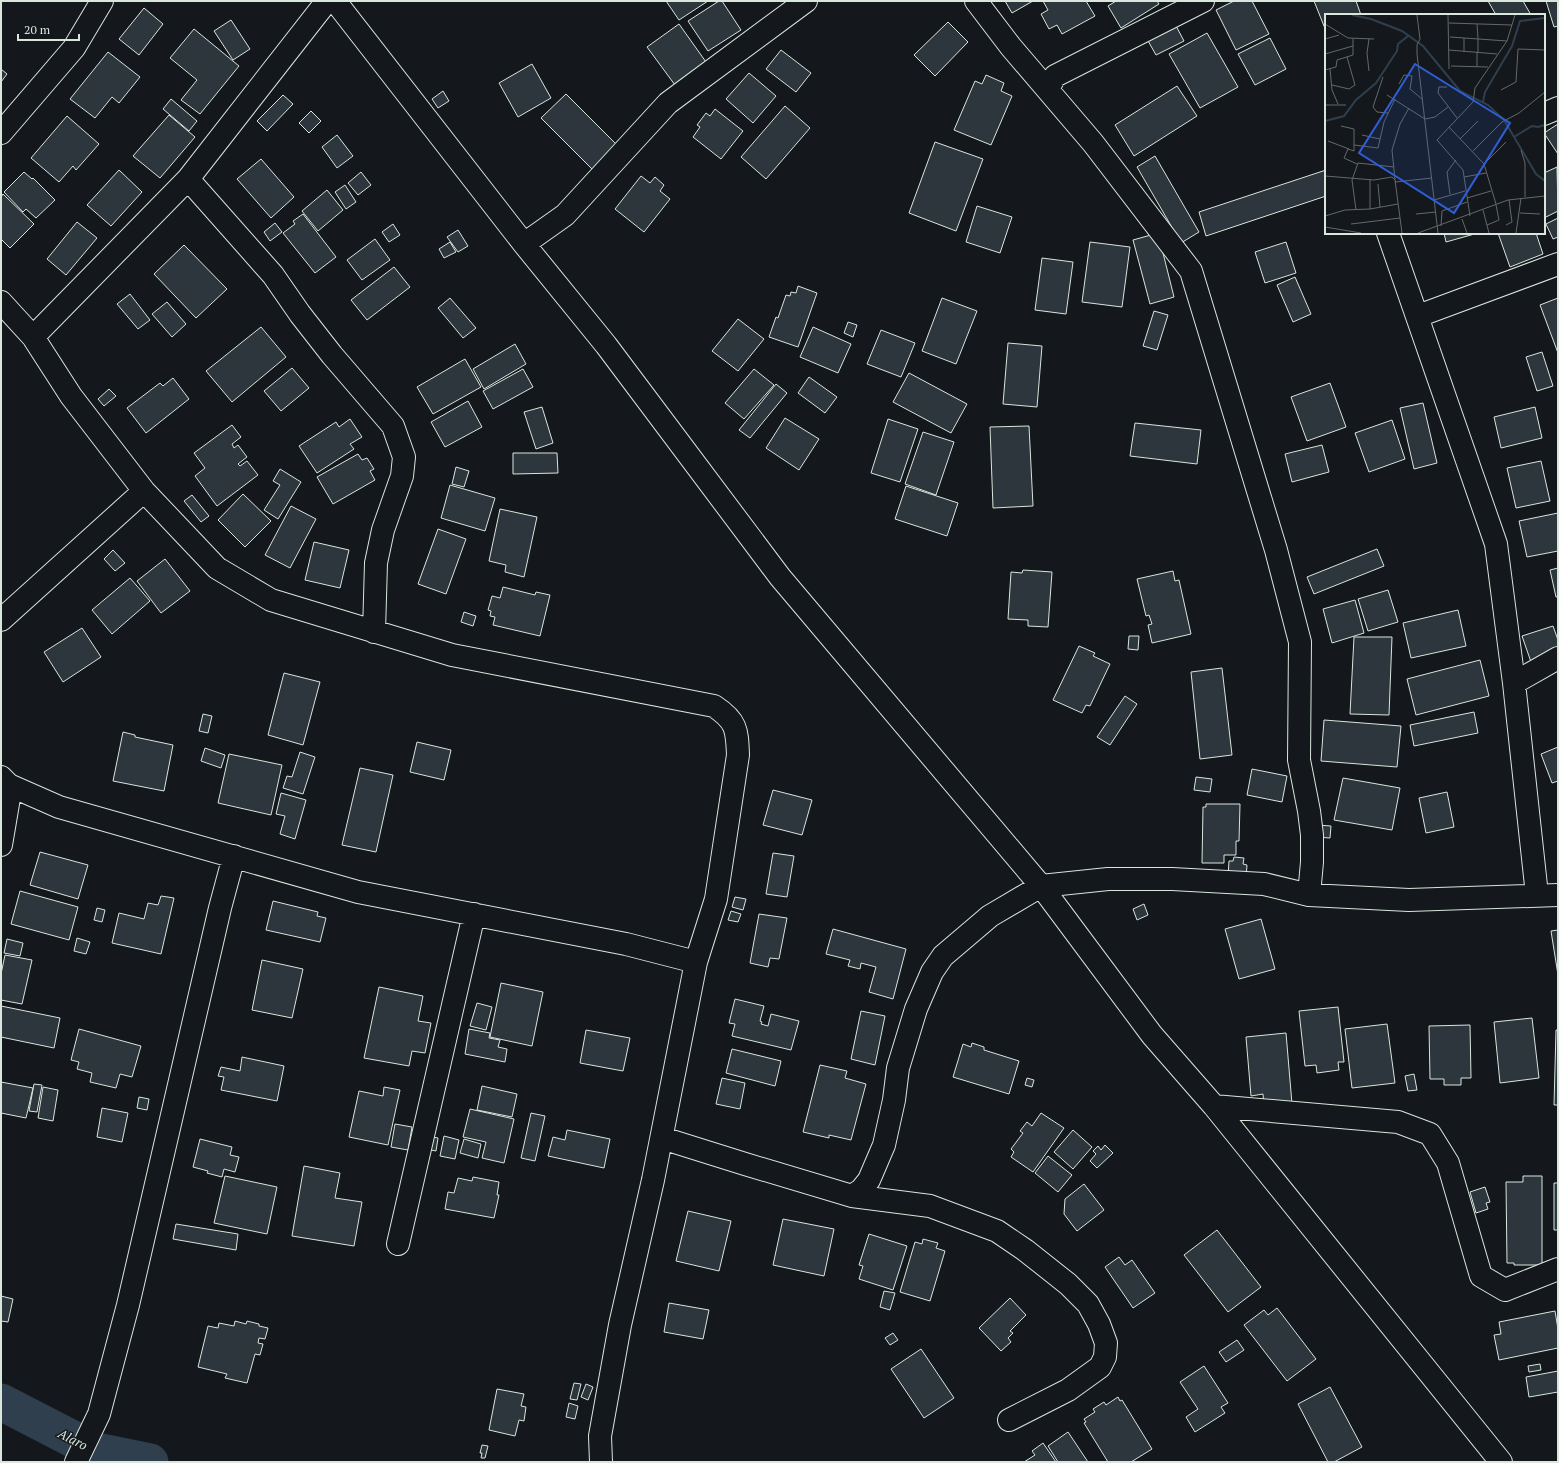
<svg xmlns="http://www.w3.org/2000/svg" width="1559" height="1463" font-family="'PT Serif',serif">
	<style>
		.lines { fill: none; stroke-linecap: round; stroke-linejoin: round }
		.river { stroke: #2f3f4d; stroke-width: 37 }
		.building { fill: #2c363c; stroke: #d8e6dc }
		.minor-casing { stroke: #d8e6dc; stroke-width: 24 }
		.minor { stroke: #14181c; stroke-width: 22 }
		.labels { text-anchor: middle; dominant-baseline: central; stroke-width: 3; stroke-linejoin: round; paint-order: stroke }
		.water-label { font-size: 13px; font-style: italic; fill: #d8e6dc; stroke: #14181c }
		.inset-river { fill: none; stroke: #2f3f4d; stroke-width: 2 }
		.inset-road { fill: none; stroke: #626a69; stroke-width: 1 }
		.view { fill: #305dd8; fill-opacity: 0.15; stroke: #305dd8; stroke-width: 2 }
		.inset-edge { fill: none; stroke: #d8e6dc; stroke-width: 2 }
	</style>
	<rect width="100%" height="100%" fill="#14181c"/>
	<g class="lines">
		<!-- river -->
		<path class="river" d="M1,1402L96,1451L150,1462"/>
	</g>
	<!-- building -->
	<path class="building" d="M666,1H708L679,20Z
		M719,1H722L741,30L708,51L688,21Z
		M1005,1H1033L1012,13Z
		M1043,1H1086L1095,16L1062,34L1057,25L1049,29L1041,14L1048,10Z
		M1116,1H1157L1159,4L1121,28L1108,6Z
		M1234,1H1252L1269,34L1236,50L1216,10Z
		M1314,1H1356L1361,15H1326V31Z
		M1488,1H1523L1531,15H1496Z
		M1546,1H1558V26L1554,27Z
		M144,8L163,24L139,55L119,39Z
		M231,20L250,49L233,60L214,31Z
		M948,22L968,42L935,76L914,55Z
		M679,24L706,62L675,85L647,47Z
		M1175,24L1184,41L1156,55L1147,39Z
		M194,29L239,66L200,114L181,100L197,80L170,58Z
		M1207,33L1238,87L1200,108L1169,54Z
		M1270,38L1286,69L1255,85L1238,54Z
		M781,50L811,73L796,92L766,69Z
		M108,52L140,77L119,103L112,97L95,118L70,99Z
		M532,64L551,98L518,117L499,83Z
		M1,69L7,74L1,82Z
		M749,73L776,96L753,123L726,99Z
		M986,75L1004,83L1001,91L1012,96L991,145L954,130L975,81L982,84Z
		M1177,86L1197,116L1134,156L1115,125Z
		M443,91L449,101L438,108L432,99Z
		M566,94L618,146L593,170L541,118Z
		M283,95L293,104L267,131L257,121Z
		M171,99L197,121L189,131L163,109Z
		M785,106L810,128L766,179L741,157Z
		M715,109L743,131L721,159L693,137L700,127L697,125L706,113L710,116Z
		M311,111L321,121L309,133L299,123Z
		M169,115L195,137L160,178L133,156Z
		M67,116L99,144L76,170L73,166L59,182L31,158Z
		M1558,124V154L1544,133Z
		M337,135L353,156L337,168L322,147Z
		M935,142L983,159L956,231L909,213Z
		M1155,156L1199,232L1181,243L1137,167Z
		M261,159L294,197L271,218L237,179Z
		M1557,167L1558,211L1544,218V173Z
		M119,170L142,192L111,226L87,205Z
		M1326,170V196L1206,236L1199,212Z
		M24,172L32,179L33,178L55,200L36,218L26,209L23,212L4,192Z
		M361,172L371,185L358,195L348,183Z
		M641,176L650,183L655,177L664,185L660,191L670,199L644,232L615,209Z
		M345,185L356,202L346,209L335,192Z
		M327,190L343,210L318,231L302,211Z
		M3,194L34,224L10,248L1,239V197Z
		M977,206L1012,217L1000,253L966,242Z
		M303,214L336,257L315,273L283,233L295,224L293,221Z
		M1558,218V237L1553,239L1546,224Z
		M77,222L97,238L66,275L47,259Z
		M275,223L282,232L270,241L264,232Z
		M393,224L400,235L389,242L382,232Z
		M458,230L468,246L458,252L447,237Z
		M1158,233L1174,297L1150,304L1133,240Z
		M1444,233H1478L1446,242Z
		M1498,233H1536L1543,254L1510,267Z
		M375,239L390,260L362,280L347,260Z
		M450,242L456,252L444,258L439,249Z
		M1090,242L1130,247L1122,307L1082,302Z
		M1286,242L1296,273L1265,283L1255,252Z
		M184,245L227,289L196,318L154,274Z
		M1042,258L1073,262L1066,314L1035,310Z
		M394,267L410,287L367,320L351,300Z
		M1295,277L1311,314L1293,322L1277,285Z
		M798,286L817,293L798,347L769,337L776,317L778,318L786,295L790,296L791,292L796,293Z
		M130,294L150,320L138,329L117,304Z
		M450,298L476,328L463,338L438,308Z
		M942,298L977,311L956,364L922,351Z
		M1558,298V353L1540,305Z
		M167,302L186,324L172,337L152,314Z
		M1154,311L1168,315L1157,350L1143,346Z
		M738,319L764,339L738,371L712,351Z
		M848,322L857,325L853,337L844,333Z
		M261,327L286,357L232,402L206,371Z
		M813,327L851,344L838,373L800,357Z
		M881,330L915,343L901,377L867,364Z
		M1008,343L1042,346L1037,407L1003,404Z
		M515,344L526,364L484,389L473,369Z
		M1542,352L1553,386L1537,391L1526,357Z
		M465,359L481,387L433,414L417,387Z
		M292,368L309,388L281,411L264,391Z
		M523,369L533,387L493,409L483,391Z
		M754,369L774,385L744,419L725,403Z
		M909,373L967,404L951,433L893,402Z
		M809,377L837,397L825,413L798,393Z
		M173,378L189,399L146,433L127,408L160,383L163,386Z
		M1330,383L1346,427L1307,441L1291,397Z
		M776,384L787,393L750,438L739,430Z
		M109,389L116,396L104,406L98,399Z
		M468,401L482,427L445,447L431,422Z
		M1423,403L1437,463L1414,469L1400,408Z
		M542,407L553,443L536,449L524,412Z
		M1535,407L1542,438L1501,448L1494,417Z
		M785,418L819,439L799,470L766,448Z
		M350,419L362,437L350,444L354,449L317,473L299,446L336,422L339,427Z
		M888,419L918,429L900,482L871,473Z
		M1392,420L1405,459L1369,472L1355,433Z
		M1135,423L1201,430L1197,464L1130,456Z
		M232,425L241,437L232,444L234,448L238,445L247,457L238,464L240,466L247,461L258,475L217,506L195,476L205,468L194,453Z
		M1029,426L1033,506L993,508L990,427Z
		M923,432L954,442L936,495L905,484Z
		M1322,445L1329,472L1292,482L1285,454Z
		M513,453H557L558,473L513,474Z
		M358,454L362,460L367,458L374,469L370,471L375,480L333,504L317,477Z
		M1541,461L1550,501L1516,508L1507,468Z
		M456,467L469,471L464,487L452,484Z
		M280,469L301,482L278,519L264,510L280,485L273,481Z
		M450,485L495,498L485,531L441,518Z
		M906,486L958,503L947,536L895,519Z
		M243,494L271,521L245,547L218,520Z
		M192,495L209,516L201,522L184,501Z
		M291,506L316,519L290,568L265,555Z
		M500,509L537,517L524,577L505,572L506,565L489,561Z
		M1558,513V551L1527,557L1519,521Z
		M438,529L466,539L446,594L418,584Z
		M314,542L349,550L340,588L305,580Z
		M1377,549L1384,566L1314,594L1307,577Z
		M113,550L125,563L115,571L104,559Z
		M165,559L190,591L161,613L137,581Z
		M1558,568V597H1556L1550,570Z
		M1023,570L1052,572L1048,627L1028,626V620L1008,619L1011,572L1022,573Z
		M1173,571L1175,581L1179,580L1191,634L1152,643L1148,625L1152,624L1149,615L1146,616L1137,579Z
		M130,578L150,601L112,634L92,610Z
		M503,587L535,595L536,592L550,595L540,636L493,625L495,617L490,616L491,611L488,610L492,596L500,598Z
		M1388,590L1398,622L1368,631L1358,599Z
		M1355,600L1364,633L1332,643L1323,609Z
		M1458,610L1466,646L1411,658L1403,623Z
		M464,612L476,616L473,626L461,622Z
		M1553,626L1558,640V652L1531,662L1522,636Z
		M82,628L101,657L63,682L44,652Z
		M1129,636H1139L1138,650L1128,649Z
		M1354,637H1392L1389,715L1350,714Z
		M1079,646L1095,653L1093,656L1110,664L1090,706L1086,705L1082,713L1053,700Z
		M1480,660L1489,696L1416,715L1407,679Z
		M1222,668L1232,755L1200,759L1191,672Z
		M284,673L320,682L303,745L268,735Z
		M1125,696L1137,704L1110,745L1097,737Z
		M1474,712L1478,733L1414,746L1410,725Z
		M203,714L212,716L208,733L199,731Z
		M1324,720L1401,726L1397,767L1321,761Z
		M123,732L135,735V737L173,745L164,791L113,781Z
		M417,742L451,750L444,780L410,772Z
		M1558,747V781L1552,783L1541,754Z
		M205,748L225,755L221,768L201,761Z
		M300,752L315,757L303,794L283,788L287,776L292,777Z
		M229,754L282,765L271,815L218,803Z
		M360,768L393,775L376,852L342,845Z
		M1252,769L1287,776L1282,802L1247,795Z
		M1196,777L1212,779L1210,792L1194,790Z
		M1343,778L1400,788L1392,830L1334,820Z
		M773,790L812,800L802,835L763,825Z
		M1447,792L1454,827L1426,833L1419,798Z
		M281,793L306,800L295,839L280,834L285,816L276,814Z
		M1206,804H1240L1239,841H1236V855H1224V863H1202L1203,807H1206Z
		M1317,825L1331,826L1330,838L1316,837Z
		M40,852L88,865L78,899L30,885Z
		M773,853L794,856L787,897L766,894Z
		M1234,857L1244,858L1243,864L1247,865L1246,878L1228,877L1229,861H1233Z
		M20,891L78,907L69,940L11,924Z
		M161,896L174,898L161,954L112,943L119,913L144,919L148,903L158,905Z
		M735,897L746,899L743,910L732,907Z
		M273,901L318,912L317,916L326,918L320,942L266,930Z
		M1144,904L1148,915L1137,920L1133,909Z
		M97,908L105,910L102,922L94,920Z
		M731,911L741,914L738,922L728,920Z
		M759,914L787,918L779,959L770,958L768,967L750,963Z
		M1261,919L1275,969L1239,979L1225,929Z
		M833,929L906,949L893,999L869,992L876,967L861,963L860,969L848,966L850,960L826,954Z
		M1558,930V975L1551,931Z
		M77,938L90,942L86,954L74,951Z
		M7,939L23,943L20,956L4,953Z
		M5,955L32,960L22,1004L1,1000V974Z
		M262,960L303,969L292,1018L252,1010Z
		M501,983L543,992L532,1046L490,1037Z
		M379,987L423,996L418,1021L431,1023L425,1053L412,1051L409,1066L364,1058Z
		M735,999L764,1006L760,1021L762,1022L761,1024L768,1026L771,1014L799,1021L791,1050L732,1036L735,1024L729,1023Z
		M477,1003L492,1007L486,1030L470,1026Z
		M1,1006L60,1018L54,1048L1,1037Z
		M1338,1007L1344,1062H1338L1339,1070L1317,1073L1316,1065L1305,1066L1299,1011Z
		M861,1011L885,1016L875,1065L851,1059Z
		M1532,1018L1539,1078L1500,1083L1494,1022Z
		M1387,1024L1395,1083L1352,1088L1345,1029Z
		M1470,1025L1471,1078H1461V1085H1444V1079H1430L1429,1026Z
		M79,1029L141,1046L132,1077L120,1074L116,1088L90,1082L92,1073L77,1069L79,1062L71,1060Z
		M469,1029L490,1033L489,1038L500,1040L498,1047L507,1049L505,1062L465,1054Z
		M586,1030L630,1038L623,1071L580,1063Z
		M1556,1030H1558V1105H1554Z
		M1286,1033L1292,1104L1264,1107L1263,1094L1251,1096L1246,1037Z
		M972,1043L984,1047V1050L1019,1061L1009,1094L953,1077L963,1044L971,1047Z
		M732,1049L781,1061L775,1086L726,1073Z
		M242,1057L284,1066L277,1101L221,1090L224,1077L218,1076L221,1067L240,1071Z
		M820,1065L847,1071L845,1078L866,1084L851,1140L829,1135V1138L803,1132Z
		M1414,1074L1417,1090L1408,1091L1405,1076Z
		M722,1078L745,1083L740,1109L716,1104Z
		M1027,1078L1034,1080L1032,1087L1025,1085Z
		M1,1082L33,1088L26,1118L1,1113Z
		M34,1084L42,1085L37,1112L29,1111Z
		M482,1086L517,1094L512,1117L477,1110Z
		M43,1087L58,1090L53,1121L38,1118Z
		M384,1087L400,1090L388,1145L349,1137L359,1091L383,1096Z
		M139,1097L149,1099L147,1110L137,1108Z
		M102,1108L128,1113L122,1142L97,1137Z
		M470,1109L514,1119L504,1163L482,1158L486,1142L463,1137Z
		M531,1113L545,1116L535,1161L521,1158Z
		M1041,1113L1064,1128L1033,1172L1011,1157L1014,1152L1011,1149L1023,1133L1020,1131L1027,1122L1032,1126Z
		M395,1124L412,1127L408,1150L391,1147Z
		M567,1130L610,1139L604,1168L548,1156L553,1137L565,1140Z
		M1073,1130L1092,1147L1073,1169L1054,1152Z
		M444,1136L459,1140L455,1159L440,1156Z
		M433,1137L438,1138L436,1151L431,1150Z
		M200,1139L232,1147L230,1155L239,1157L235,1172L224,1169L222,1177L207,1173L208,1171L193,1167Z
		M464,1139L481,1144L478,1158L460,1153Z
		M1105,1145L1113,1153L1097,1168L1090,1161L1096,1154L1093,1151L1098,1146L1101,1150Z
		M1048,1156L1072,1175L1058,1192L1035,1173Z
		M304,1166L340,1173L335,1198L362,1202L354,1246L292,1236Z
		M225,1176L277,1187L267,1234L214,1223Z
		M1523,1176H1542V1265H1514V1263H1507L1506,1182H1523Z
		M473,1177L499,1182L497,1195H499L494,1218L445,1209L448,1192L454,1193L458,1178L472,1181Z
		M1554,1183H1558V1230H1554Z
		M1084,1184L1104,1210L1077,1231L1064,1214L1065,1199Z
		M1485,1187L1490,1202L1486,1203L1488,1209L1476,1213L1470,1192Z
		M688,1211L731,1221L719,1271L676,1261Z
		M783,1219L834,1229L824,1276L773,1265Z
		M176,1224L238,1234L236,1250L173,1239Z
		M1217,1230L1261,1287L1228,1312L1184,1255Z
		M869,1234L907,1246L893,1290L859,1279L863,1266L859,1265Z
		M923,1239L938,1243L936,1248L945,1251L930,1301L900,1292L915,1242L922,1244Z
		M1119,1257L1125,1265L1132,1260L1155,1293L1133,1308L1105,1267Z
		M884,1291L895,1293L890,1310L880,1307Z
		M1,1296L13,1299L8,1322L1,1321Z
		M1010,1298L1026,1315L1010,1331L1013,1333L1008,1338L1011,1342L1001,1351L979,1328Z
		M669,1303L709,1310L703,1339L664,1332Z
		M1277,1308L1316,1359L1287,1381L1244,1325L1264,1310L1268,1315Z
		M1555,1311L1558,1329V1348L1499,1360L1494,1335L1501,1334L1499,1322Z
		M235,1321L246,1324L247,1321L259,1324V1326L268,1328L265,1339L259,1338L258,1343L263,1344L260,1355L255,1354L247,1383L225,1378L227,1374L198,1367L208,1326L218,1328L219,1323L234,1326Z
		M893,1333L898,1340L890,1345L885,1338Z
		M1237,1340L1244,1350L1226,1362L1219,1352Z
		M921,1349L954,1398L924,1418L891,1369Z
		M1540,1364L1541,1370L1529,1372L1528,1366Z
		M1204,1366L1228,1403L1221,1407L1225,1413L1195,1432L1186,1417L1198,1409L1180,1382Z
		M1558,1371V1392L1529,1397L1526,1377Z
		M574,1383L581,1384L577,1400L570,1399Z
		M586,1384L593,1387L588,1400L581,1397Z
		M1330,1387L1362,1447L1334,1462H1328L1298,1404Z
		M497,1389L524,1394L521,1406L526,1407L524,1421L519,1420L515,1436L489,1430Z
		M1118,1397L1120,1401L1122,1400L1152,1449L1131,1462H1108L1084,1423L1086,1422L1084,1419L1095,1412L1093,1409L1104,1402L1106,1405Z
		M569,1403L578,1406L575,1419L566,1417Z
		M1068,1432L1088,1462H1058L1048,1446Z
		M1043,1443L1056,1462H1024L1035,1455L1032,1451Z
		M482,1445L488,1446L485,1458H481L482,1453H480Z"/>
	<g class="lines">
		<!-- minor casing -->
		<g class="minor-casing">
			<path id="minor" d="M335,1L524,244L606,345L780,577L1041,886L1152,1035L1214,1106L1501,1462
				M976,1L1011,47L1093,143L1191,271L1276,550L1300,642L1299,760L1309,811L1312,835V862L1309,895
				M1048,89L1055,76L1203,1
				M1544,114L1558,108
				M1,133L74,48L102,1
				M188,179L273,275L300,314L332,355L393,426L404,457L402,476L383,530L376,563L374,632
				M1388,233L1496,544L1514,683L1537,895
				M524,244L565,215L668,103L806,1
				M1,302L33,337L71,396L144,491L217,568L271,600L452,655L714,706C737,721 737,730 738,755L716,899L696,962L653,1180L620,1325L600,1436L601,1462
				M1418,316L1558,264
				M33,337L188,179L327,1
				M1,620L144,491
				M1514,683L1558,658
				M1,777L9,785L59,807L358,892L626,944L696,962
				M1,845L11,786
				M1214,1106L1398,1122L1430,1134L1448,1163L1481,1276L1505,1290L1558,1269
				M662,1138L745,1164L852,1196L930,1206L997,1231L1025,1250L1068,1284L1088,1304L1099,1324L1106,1343L1105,1357L1100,1367L1068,1390L1009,1420
				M852,1196L861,1190L869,1180L884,1145L894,1100L898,1068L916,1009L932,972L943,956L990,916L1041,886L1108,879H1172L1264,884L1309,895L1409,900L1558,895
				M398,1244L474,914
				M76,1462L99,1414L128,1305L220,908L234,856"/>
		</g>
		<!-- minor -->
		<use href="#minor" class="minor"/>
	</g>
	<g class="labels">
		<!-- water labels -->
		<g class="water-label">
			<text transform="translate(73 1439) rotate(27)">Alaro</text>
		</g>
	</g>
	<!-- overview -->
	<g transform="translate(1325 14)">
		<rect width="220" height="220" fill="#14181c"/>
		<path class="inset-river" d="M27,1L46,5L77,17L98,32L135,77L163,91L179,106L211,160L220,167M158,88L160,78L187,32L195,7L220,4M0,107L19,102L31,86L51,69L72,37L73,30L83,22M189,123L207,112L213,113L220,111"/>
		<path class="inset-road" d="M92,1L95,25L92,31V40L113,219M123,1L124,55M124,9L187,11M0,10L23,24L49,25M152,10L153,24M125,23L182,27M139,24V38M0,25L14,21M124,36L172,40M153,38V24M0,40L28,32M126,52L163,53M152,53V38M5,55L7,76L13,90M0,56L11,53L12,46L28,41V25M44,57L42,39L44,25M58,63L48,93L52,98L63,99M74,70L79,61L87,62L85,75L97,85M7,71L24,75L30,71L22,43M122,73H114L113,79L132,104M176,76L191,68L193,35L220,36M62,81L100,105L110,103L123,93M0,91H21M16,112L29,115V137L23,135L19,144L32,150M124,113L159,150L171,190M37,121L55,125M135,125L153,107M3,127L24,135M29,131L53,134L59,108L70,85M196,136L200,149V183M148,137L177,108L194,99L220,78M159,150L181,128M0,162L49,166L67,163L70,166L77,219M139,163L161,159M45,165V195L73,190M70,166L67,136L75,110L84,94M70,168L107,164M53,170L55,193M125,180L122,158L131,146M142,184L166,177M109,186L140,177M31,196L27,166L33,149L69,153M158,196L164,219M195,199L215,200M91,200L111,198M0,202L20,196L45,195M145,202L138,156L112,126L148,88L150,74L182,27L190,1M137,205L142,219M26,210L75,204M162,211L174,206L171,191M181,211L187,208L184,186M116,212L117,197L142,188M0,213L36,219M93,219L183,186L220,182M191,219L196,184"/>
		<path class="view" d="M90,50L185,109L129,199L34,139Z"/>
		<rect width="220" height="220" class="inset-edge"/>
	</g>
	<!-- border -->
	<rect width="1559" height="1463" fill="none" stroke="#d8e6dc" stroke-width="4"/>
	<!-- scale -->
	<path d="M18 34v6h61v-6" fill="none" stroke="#d8e6dc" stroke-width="2"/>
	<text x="24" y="34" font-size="12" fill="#d8e6dc" stroke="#14181c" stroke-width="3" paint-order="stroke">20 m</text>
</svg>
